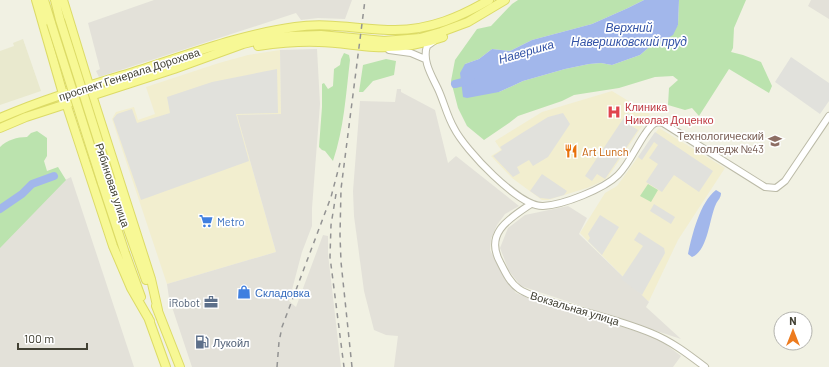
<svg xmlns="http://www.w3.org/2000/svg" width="829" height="367" font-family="Barlow,sans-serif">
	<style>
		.commercial { fill: #f2eecf }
		.industrial { fill: #e3e1d9 }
		.education { fill: #e9e9ce }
		.green { fill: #bbe3ae }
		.parking { fill: #e1e1dc }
		.water { fill: #a2b7eb }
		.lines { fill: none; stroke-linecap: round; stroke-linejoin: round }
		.river { stroke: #a2b7eb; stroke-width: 8 }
		.minor-casing { stroke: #bbbaa7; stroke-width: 8 }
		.major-casing { stroke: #dcdb66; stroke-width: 10 }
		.minor { stroke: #fff; stroke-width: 6 }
		.major { stroke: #f7f895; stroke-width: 8 }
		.rail { stroke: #939393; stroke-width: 1.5; stroke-dasharray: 5 5; stroke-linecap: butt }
		.major-bridge-casing { stroke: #dcdb66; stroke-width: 10; stroke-linecap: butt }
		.major-bridge { stroke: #f7f895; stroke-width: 8 }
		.labels { text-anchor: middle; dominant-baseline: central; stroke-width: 3.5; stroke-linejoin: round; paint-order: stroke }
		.street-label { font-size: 11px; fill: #424134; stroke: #fff }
		.health-label { font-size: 11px; fill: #be3a42; stroke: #fff; text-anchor: start }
		.education-label { font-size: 11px; fill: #785e54; stroke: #fff; text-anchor: end }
		.food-label { font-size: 11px; fill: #c56008; stroke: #fff; text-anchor: start }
		.shop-label { font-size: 11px; fill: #366cbe; stroke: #fff; text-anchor: start }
		.service-label { font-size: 11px; fill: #4e5e75; stroke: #fff; text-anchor: end }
		.water-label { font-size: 12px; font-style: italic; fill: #3454a7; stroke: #fff }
	</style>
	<rect width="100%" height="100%" fill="#f1f1e3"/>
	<!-- commercial -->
	<path class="commercial" d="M280,50L281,114L237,115L276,252L167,284L112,119L116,112L134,107L138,120L155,114L146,87L219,63L248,55Z
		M612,91L650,114L608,177L603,181L587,188L548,200H542L512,178L491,156L501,150L495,141L542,112Z
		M659,128L725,168L678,240L649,301L646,300L580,233L605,193L617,186Z"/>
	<!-- industrial -->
	<path class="industrial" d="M154,0H352L345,19L318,18L301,20L296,13L99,77L96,71L100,69L88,23Z
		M811,0H829V19L808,6Z
		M317,49L320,104L312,208V226L302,252L289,301L296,307L323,235L328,236V254L341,367H192L169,298L167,284L276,252L237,115L281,114L280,50Z
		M397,89H401V92L435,110L448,163L456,156L519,206L505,214L497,225L491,239L490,250L505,279L516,293L543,304L611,323L659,339L681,356L673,367H394L398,336L386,335L374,330L364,291L354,216L353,191L360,101L395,102Z
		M71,177L134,367H0V246L57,184Z
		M568,206L587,218L579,234L649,302L646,307L681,339L521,286L509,271L500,248L508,228L525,215Z"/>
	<!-- education -->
	<path class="education" d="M23,39L41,91L0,105V51L14,46L13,43Z"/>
	<!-- green -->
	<path class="green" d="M518,0H644L628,8L592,24L532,40L510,51L492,49L479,59L465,64L499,92L523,81L565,69L589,64L601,63L612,65L640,55L654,43L663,41L678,25L679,0H746L734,28L733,48L731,52L743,55L761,62L772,86L769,93L729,69L699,116L692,108L685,110L668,105L669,88L678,80L673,76L655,77L619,88L574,95L562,101L518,116L509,123L484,140L467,126L458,108L451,81L455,60L477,29L491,26L512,4Z
		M344,53L349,55L350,60C346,93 344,129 333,161L325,151L322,150L319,147L322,107V84L324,83L328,89L333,86L334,69L340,65L341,59Z
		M386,59L396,61L394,75L373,81L363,92H359L363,65Z
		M37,131L47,138V156L44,161L47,171L58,167L66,180L0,248V147C7,140 17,137 27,137L31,133Z
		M648,184L658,190L651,202L640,196Z"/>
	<!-- parking -->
	<path class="parking" d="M791,57L829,83V101L820,114L775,82Z
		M277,69L278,113L236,114L249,161L141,200L113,119L117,114L132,109L137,123L170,113L167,97L212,82Z
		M563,113L570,124L548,157L533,166L529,160L517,167L520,173L513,177L493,156L502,150L500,147L522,133L548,117Z
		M627,113L634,117L630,125L638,130L605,179L597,174L592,181L585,176Z
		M655,132L713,171L699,192L674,175L662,192L646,182L658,164L649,158L658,145L654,142L642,160L638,157Z
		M542,174L567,191L564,195L550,199L540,198L530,191Z
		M654,204L675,217L671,224L650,211Z
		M600,215L619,227L602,255L588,241L590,238L588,234Z
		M639,232L664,248L665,253L642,295L621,279L643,246L634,240Z"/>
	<!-- water -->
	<path class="water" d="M644,0H679L678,25L673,35L663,41L654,43L640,55L612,65L601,63L589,64L565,69L523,81L499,92L467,98L463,97L460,73L465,64L479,59L492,49L510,51L532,40L592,24L628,8Z
		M716,190L721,193C721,198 718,200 716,204C709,219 708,251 692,257L688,254C692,235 700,202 716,190Z"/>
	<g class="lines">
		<!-- river -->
		<path class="river" d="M455,84L471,80
			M0,209L22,194L32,184L54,176"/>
		<!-- minor casing -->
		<g class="minor-casing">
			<path id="minor" d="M434,41L427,46C422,61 432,76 438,89C444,102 447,116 454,128C465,150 519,207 543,206C563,205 604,189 618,175C629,164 636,147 645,134C650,127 654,120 663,123L765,187L776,188L785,181L829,116
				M389,50L411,53L425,59
				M531,204C510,218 484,233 500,262C505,272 510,283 519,289C531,297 548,301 562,305C592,314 622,321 651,333C671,341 688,354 705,367"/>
		</g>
		<!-- major casing -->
		<g class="major-casing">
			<path id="major" d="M36,0L63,94L113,246L131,288L150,321
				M44,0L51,23
				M55,0L60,20
				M63,0L92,95L151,279L158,310
				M258,46C279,43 299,41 319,42C338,42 356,46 374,47C398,48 421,45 443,37
				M0,118C46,98 95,84 143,69C193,53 243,34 295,27C329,22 361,30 395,30C430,30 460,17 489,0
				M0,128L26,117L174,69L243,44L260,40L291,36L321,35L384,41L420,38L441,32L468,22L505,0
				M111,181L146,280
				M102,183L125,253L141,297
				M156,306L180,367
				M148,317L166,367"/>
		</g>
		<!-- minor -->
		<use href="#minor" class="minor"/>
		<!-- major -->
		<use href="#major" class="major"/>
		<!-- rail -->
		<path class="rail" d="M336,194L331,225L330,257L344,367
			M277,367L279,342L282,327L331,197L340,163
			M352,367L341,262L340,235L341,189L365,0"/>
		<!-- major-bridge casing -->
		<g class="major-bridge-casing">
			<path id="major-bridge" d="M60,20L111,181
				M51,23L102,183"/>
		</g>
		<!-- major-bridge -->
		<use href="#major-bridge" class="major-bridge"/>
	</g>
	<!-- icons -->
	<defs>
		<g id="hospital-bare" transform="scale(1.08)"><path d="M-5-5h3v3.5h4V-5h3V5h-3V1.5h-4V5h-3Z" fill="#e0444e" stroke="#fff" stroke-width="2.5" paint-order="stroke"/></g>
		<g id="university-bare" transform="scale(1.08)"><path d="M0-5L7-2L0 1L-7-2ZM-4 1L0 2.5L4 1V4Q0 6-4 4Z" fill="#8d6e63" stroke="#fff" stroke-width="2.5" paint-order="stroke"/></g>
		<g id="restaurant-bare" transform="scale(1.08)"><path d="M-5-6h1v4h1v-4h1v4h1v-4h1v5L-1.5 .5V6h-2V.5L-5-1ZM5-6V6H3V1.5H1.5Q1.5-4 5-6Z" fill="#e8710a" stroke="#fff" stroke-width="2.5" paint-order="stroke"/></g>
		<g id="supermarket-bare" transform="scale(1.08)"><path d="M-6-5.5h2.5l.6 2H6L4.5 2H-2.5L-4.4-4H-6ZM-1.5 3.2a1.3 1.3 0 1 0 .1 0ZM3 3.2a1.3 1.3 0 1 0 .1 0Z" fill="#3f7fe0" stroke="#fff" stroke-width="2.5" paint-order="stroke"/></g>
		<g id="shop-bare" transform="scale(1.08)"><path d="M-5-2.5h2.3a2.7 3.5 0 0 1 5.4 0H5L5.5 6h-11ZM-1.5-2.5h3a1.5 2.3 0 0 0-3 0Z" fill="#3f7fe0" stroke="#fff" stroke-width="2.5" paint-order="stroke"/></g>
		<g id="office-bare" transform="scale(1.08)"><path d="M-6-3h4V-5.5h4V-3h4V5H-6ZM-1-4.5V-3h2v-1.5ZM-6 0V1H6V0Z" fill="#5c6f8a" stroke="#fff" stroke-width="2.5" paint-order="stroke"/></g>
		<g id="fuel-bare" transform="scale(1.08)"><path d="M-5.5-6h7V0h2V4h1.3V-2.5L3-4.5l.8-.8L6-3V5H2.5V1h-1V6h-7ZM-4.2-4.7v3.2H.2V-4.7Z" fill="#5c6f8a" stroke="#fff" stroke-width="2.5" paint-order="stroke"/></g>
	</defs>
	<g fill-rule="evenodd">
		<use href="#hospital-bare" x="614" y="112"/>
		<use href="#university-bare" x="775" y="141"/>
		<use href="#restaurant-bare" x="571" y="151"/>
		<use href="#supermarket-bare" x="206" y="221"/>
		<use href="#shop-bare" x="244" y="292"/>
		<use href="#office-bare" x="211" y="302"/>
		<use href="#fuel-bare" x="202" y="342"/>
	</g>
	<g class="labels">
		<!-- street labels -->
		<g class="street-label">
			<text transform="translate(129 74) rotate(-18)">проспект Генерала Дорохова</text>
			<text transform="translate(113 185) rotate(72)">Рябиновая улица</text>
			<text transform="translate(575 308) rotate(17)">Вокзальная улица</text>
		</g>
		<!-- health labels -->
		<g class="health-label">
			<text x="625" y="106">Клиника<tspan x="625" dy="13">Николая Доценко</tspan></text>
		</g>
		<!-- education labels -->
		<g class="education-label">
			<text x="764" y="135">Технологический<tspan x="764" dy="13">колледж №43</tspan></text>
		</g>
		<!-- food labels -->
		<g class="food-label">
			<text x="582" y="151">Art Lunch</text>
		</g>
		<!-- shop labels -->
		<g class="shop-label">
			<text x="217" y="221">Metro</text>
			<text x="255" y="292">Складовка</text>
		</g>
		<!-- service labels -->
		<g class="service-label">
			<text x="200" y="302">iRobot</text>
			<text x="213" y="342" text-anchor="start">Лукойл</text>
		</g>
		<!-- water labels -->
		<g class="water-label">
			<text x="629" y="27">Верхний<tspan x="629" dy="14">Навершковский пруд</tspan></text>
			<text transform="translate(526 51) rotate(-16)">Навершка</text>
		</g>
	</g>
	<!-- north arrow -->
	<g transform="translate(793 331)"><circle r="19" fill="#ffffff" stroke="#b3b3ae"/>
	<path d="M0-3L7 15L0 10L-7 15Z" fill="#ed7b1e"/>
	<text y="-6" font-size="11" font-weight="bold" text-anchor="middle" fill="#424134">N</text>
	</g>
	<!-- scale -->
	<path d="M18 343v6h69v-6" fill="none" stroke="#424134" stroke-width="2"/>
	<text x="24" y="343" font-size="12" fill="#424134" stroke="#ffffff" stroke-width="3" paint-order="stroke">100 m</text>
</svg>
